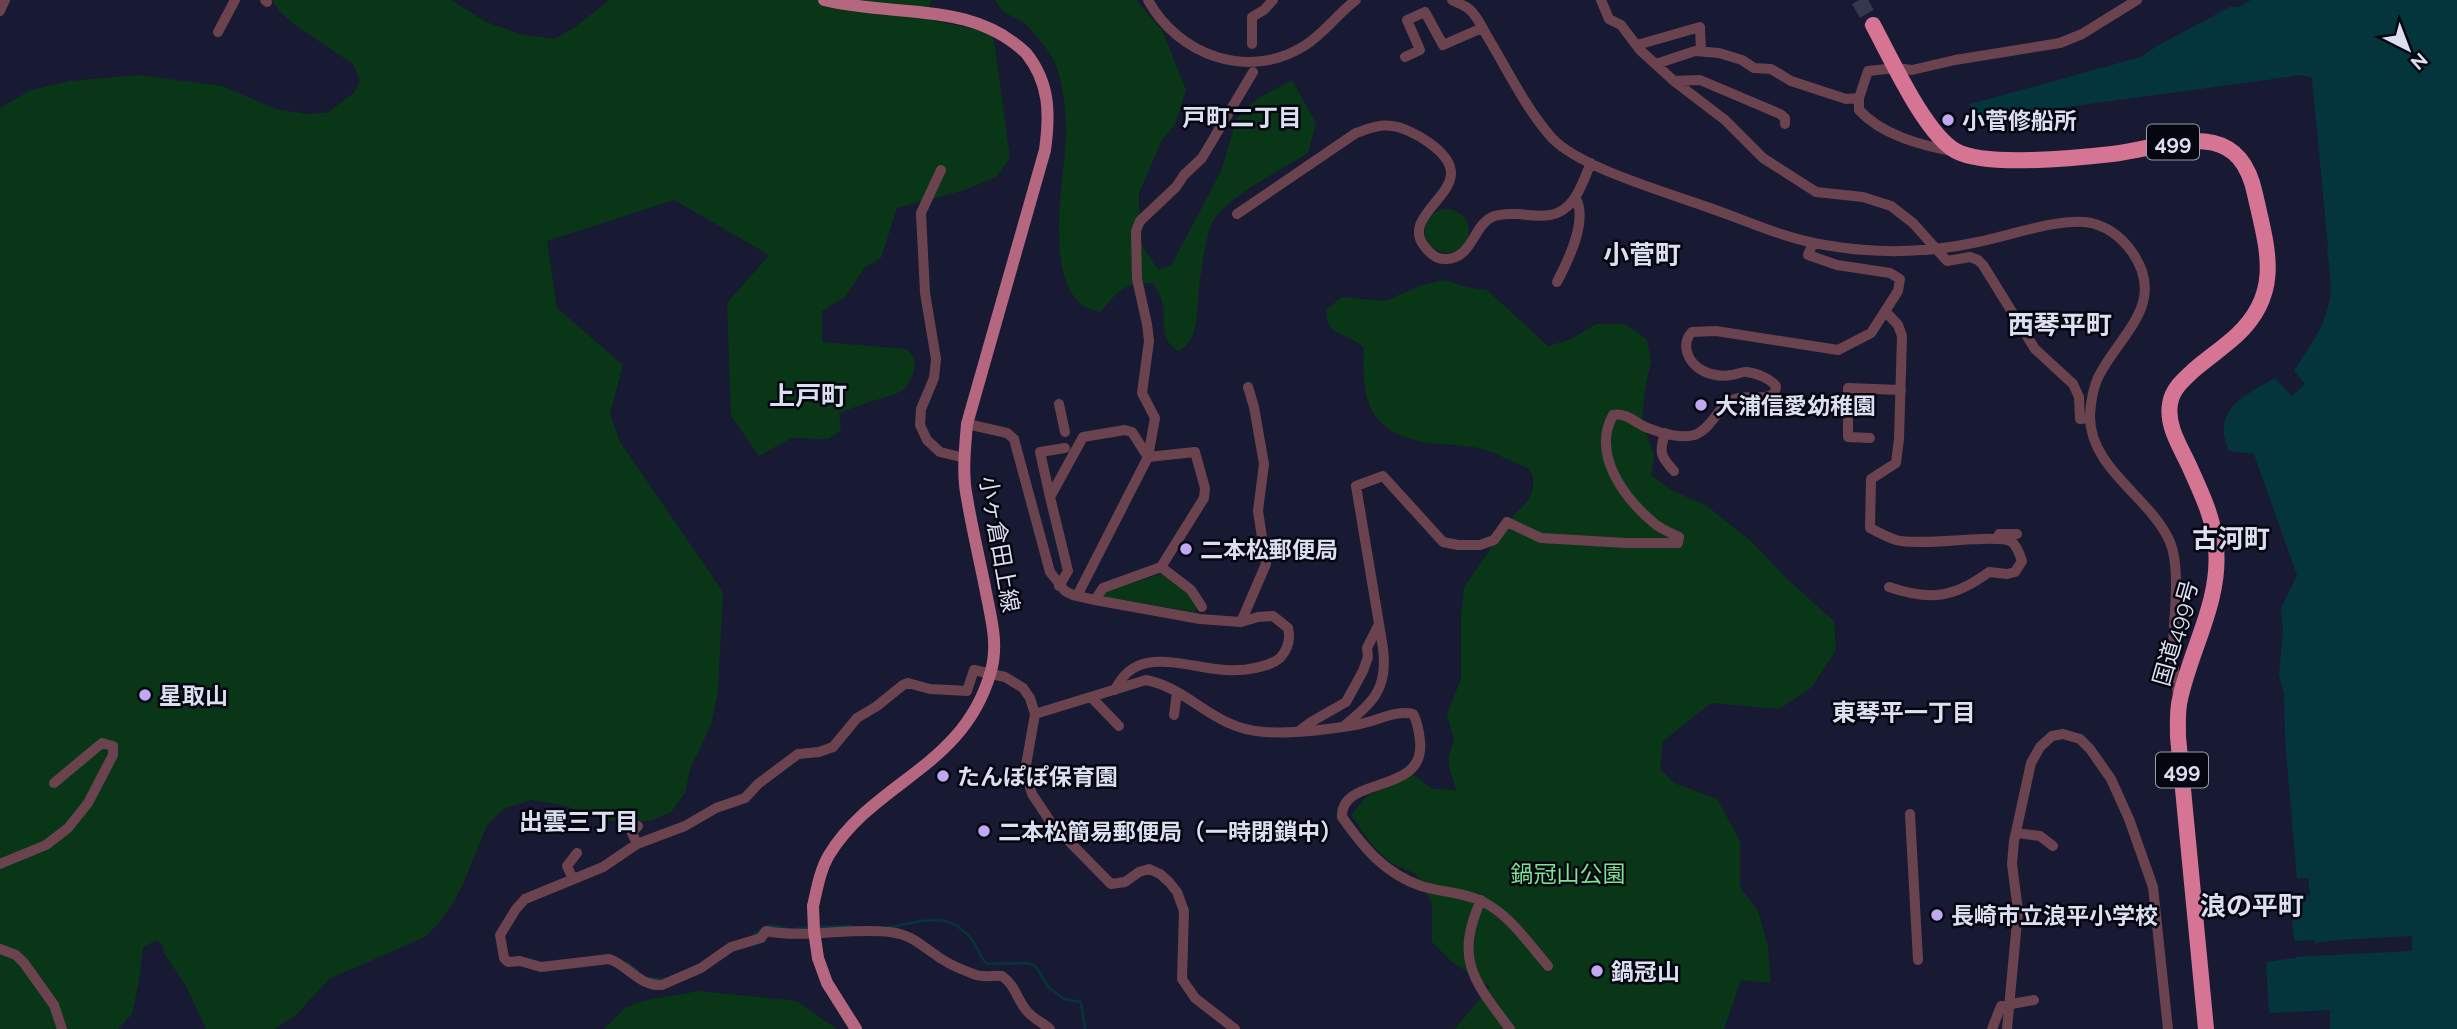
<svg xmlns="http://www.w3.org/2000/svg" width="2457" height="1029" font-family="Raleway,'Noto Sans JP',sans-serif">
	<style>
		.green { fill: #093617 }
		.water { fill: #05353c }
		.pier { fill: #171a32 }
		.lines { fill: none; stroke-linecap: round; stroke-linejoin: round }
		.stream { stroke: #05353c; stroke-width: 2.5 }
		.highway-tunnel { stroke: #34384e; stroke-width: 16; stroke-dasharray: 16 8; stroke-linecap: butt }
		.minor { stroke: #6a434e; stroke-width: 10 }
		.major { stroke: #b66780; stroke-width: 12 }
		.highway { stroke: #d57593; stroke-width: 16 }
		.major-bridge { stroke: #b66780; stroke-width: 12 }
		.poi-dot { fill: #c0a8f3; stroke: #050610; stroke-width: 2.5 }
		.labels { text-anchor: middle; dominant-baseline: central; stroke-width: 5; stroke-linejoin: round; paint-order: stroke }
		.shield { fill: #050610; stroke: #9b9ead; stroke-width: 2 }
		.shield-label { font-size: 21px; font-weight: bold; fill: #dbdff0 }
		.poi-label { font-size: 23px; font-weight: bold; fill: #dbdff0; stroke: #050610; text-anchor: start }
		.street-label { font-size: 23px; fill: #dbdff0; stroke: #050610 }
		.park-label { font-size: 23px; fill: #7ae592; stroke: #050610 }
		.neighbourhood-label { font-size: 24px; font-weight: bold; fill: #dbdff0; stroke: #050610 }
		.quarter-label { font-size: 26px; font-weight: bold; fill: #dbdff0; stroke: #050610 }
	</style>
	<rect width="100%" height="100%" fill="#171a32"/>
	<!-- green -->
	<path class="green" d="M272,0H451L486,22L524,35L554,39L574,28L609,0H931L927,19L993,33L1010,158L996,177L965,190L897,208L881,258L865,267L845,297L822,311V342L906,349L915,359C913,396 894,394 866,403C857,406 848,410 839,413L841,430L828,439L791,438L759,456L731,416L727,303L769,255L674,200L547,241L557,308L623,365L610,414L620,442L723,592L718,691L711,725L690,769L685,793L671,812L650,821H612L562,805L531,800L503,809L487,825L464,882L453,903L439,923L425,937L329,979L295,1016L274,1029H206L186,986L164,953L162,944L156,940L143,948L139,981L132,1014L118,1029H0V108L31,90L70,81L138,75L222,86L276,109L307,114L327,113L355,92L360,80L353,64L295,25L280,12Z
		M995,0H1136L1162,30L1186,90L1175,124L1162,140L1139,193L1140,242L1158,270L1172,264L1221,171L1237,118L1257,99L1292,80L1316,123L1308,153C1283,169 1225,197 1212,223C1206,236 1201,272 1199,287C1196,308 1201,340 1178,351C1152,336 1175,308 1152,283C1121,283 1120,291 1100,312C1096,310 1089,309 1085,307C1043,279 1064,180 1066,138C1067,117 1063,78 1053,59C1049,51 1030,27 1023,22C1009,13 1004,17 995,0Z
		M1425 231a22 22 0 1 1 44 0a22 22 0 1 1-44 0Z
		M1445,280L1466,287L1487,290L1548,346L1569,340L1596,324H1624L1647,339L1651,361L1645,390L1642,420L1654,455L1651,475L1671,490L1707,506L1753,543L1787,579L1834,621L1836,650L1811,688L1779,709L1711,703L1663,741L1660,769L1674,783L1717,799L1740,841V887L1758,911L1768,947L1771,983L1741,980L1724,1029H1455L1490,987L1452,962L1432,942V904L1416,874L1391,863L1373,846L1351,815L1367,796L1413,775L1433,789L1456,790L1449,766V756L1454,740L1447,714L1461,679V619L1464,587L1514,515L1528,501L1533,489V476L1529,469C1512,462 1495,452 1478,448C1458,444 1437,445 1418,441C1365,428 1362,394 1364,348C1348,332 1323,337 1327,309L1342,297L1385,301L1422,285Z
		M1161,574C1175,583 1197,592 1196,612L1103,597L1107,591Z
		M699,991L796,1001L837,1029H604L625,1008L642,1001Z"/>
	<!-- water -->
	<path class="water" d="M2251,0H2457V1029H2330V1010L2269,1013L2266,962L2296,958L2290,898L2310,895L2308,878H2297L2285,740L2284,694L2279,675L2283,631L2281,608L2297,575L2254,454L2229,451C2210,409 2246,395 2275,378L2292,396L2305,384L2294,371C2307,350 2324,328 2329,303C2333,286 2329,266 2327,249L2328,247L2312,78L2302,75L2031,112L1976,122L1970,104L2141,57L2157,46L2230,7H2238Z"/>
	<!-- pier -->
	<path class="pier" d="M2412,936V951L2292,957V941L2314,940L2315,943L2338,940Z"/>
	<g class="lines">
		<!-- stream -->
		<path class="stream" d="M820,927L851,926
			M889,927C922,923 947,908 972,940C978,948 980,957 987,964L1029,963L1036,967L1049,988L1064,999L1081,1002L1085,1029
			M795,929L809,927
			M754,935C767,925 768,923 785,928
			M627,963L638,971
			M650,978L664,979"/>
		<!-- highway-tunnel -->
		<path class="highway-tunnel" d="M1859,0L1873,25"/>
		<!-- minor -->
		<path class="minor" d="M265,0L267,2
			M1148,0C1178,55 1248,81 1304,46C1324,34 1337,14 1356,0
			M1452,0C1457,3 1464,5 1469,9C1478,16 1484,32 1490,41C1509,73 1527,110 1552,138C1580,168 1669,193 1710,208C1747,221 1786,239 1825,245C1876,254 1928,253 1978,242C2008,236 2056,219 2085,222C2104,224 2121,236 2132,252C2167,302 2122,333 2101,372C2093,385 2091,400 2090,415C2089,469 2151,497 2170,542C2182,571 2172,625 2173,657C2173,670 2176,683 2178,695
			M1601,0L1609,19L1621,25L1640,50L1674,81L1725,120L1763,158L1816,192L1863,197L1891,206L1913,223L1947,261L1970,257L1978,260L1983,265L2035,349L2073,384L2079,397L2080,419L2090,418
			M0,11L5,0
			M218,32L235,0
			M1252,44V17L1264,10L1273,0
			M1637,45L1700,27L1701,51
			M1405,57L1420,50L1407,20L1425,12L1443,45L1482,28
			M1656,64L1695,51L1719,53L1742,60L1754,68L1771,69L1791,81L1846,99L1859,98
			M1674,81L1700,80L1780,114L1785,118V124
			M1952,151C1920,145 1882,135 1859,110V98L1868,71L1896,68L1912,70L1955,60L2060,43L2082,34L2137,0
			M941,170L921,213L925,293L936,359L934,378L921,409L920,425L927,440L940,452L965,458
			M1237,214L1356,133C1368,129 1379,124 1392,126C1411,128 1451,152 1451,173C1451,199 1402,220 1425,247C1431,255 1438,260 1447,259C1473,257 1473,226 1492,217C1500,213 1509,214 1518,214C1528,215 1540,217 1550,215C1575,211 1582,183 1591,163
			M1557,282C1568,261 1588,221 1576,199
			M1886,312L1898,325L1902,336L1899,439L1896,463L1871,479L1870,528C1878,532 1887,537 1896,540C1921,547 1997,533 2012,542C2017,546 2020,555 2022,561L2015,572L2007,574L1989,572C1954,598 1930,601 1889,587
			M1059,404L1065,432
			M967,424L1007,433L1014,439L1050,572L1065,591L1073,595L1095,600L1200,619L1241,622L1258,617L1273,616L1288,628C1291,640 1288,649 1280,658C1273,664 1264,666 1255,668C1216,677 1183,657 1147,663C1131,666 1122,676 1115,690
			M1665,433C1659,452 1660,456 1674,471
			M1870,438L1848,437V388L1901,390
			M1050,497L1040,452L1065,448
			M1999,534H2017
			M1161,567L1191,590L1202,607
			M1059,586L1068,571L1050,497L1083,437L1125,430L1132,432L1148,457
			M1077,596L1148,457L1155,418L1142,393L1149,341L1147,324L1137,279L1136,231L1140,221L1176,187L1184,175L1202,158L1253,72
			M1095,600L1103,588L1161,567L1204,498L1205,488L1195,452L1148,457
			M1241,622L1266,564L1258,511L1264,464L1254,407L1248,387
			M1091,697L1119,726
			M1035,714L1146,680C1191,689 1213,729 1264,732C1295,734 1325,730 1355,725C1373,723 1396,709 1413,714C1418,722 1419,732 1420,741C1426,796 1340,775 1342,817C1364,848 1384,873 1421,886C1440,892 1461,892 1479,900C1508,912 1528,943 1548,966
			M1174,715L1177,692
			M1344,726C1374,701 1388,689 1383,648L1356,486L1383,476L1443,542L1458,545H1480L1494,540L1507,522L1541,538L1626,543H1678L1679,537C1671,533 1661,529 1655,524C1625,499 1591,455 1613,415C1627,412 1636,424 1648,428C1660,433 1684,440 1697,434C1712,427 1718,407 1732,400C1746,393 1763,402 1775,393L1776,386C1770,379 1757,373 1747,372C1742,371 1736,375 1731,375C1713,378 1692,370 1687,352C1685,344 1686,338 1692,332L1716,331L1838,350L1871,333L1898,291L1900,279L1890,273L1837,265L1808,255L1813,243
			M1298,732L1311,722L1346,702L1363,671L1368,657L1367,648L1378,626
			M1910,814L1918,960
			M2017,833L2040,836L2053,846
			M637,844L632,833L638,826
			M0,864L46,845L68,828L88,803L113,755V746L102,743L54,783
			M573,879L567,866L577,853
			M1481,900C1454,960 1474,981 1510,1029
			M0,949L16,955L24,963L54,1005L62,1029
			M1050,1029C1042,1022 1033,1019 1026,1010C1017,999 1015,985 1002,976C993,975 986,978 976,975C962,970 944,962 933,953C917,942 911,935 890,932C849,927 807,939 766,931L761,938L731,947L701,968L662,985C640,987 628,965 609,959L541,967L520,961L508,962L504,958L500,935L516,909L525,899L603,867L637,844L685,826L716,808L745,798L758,784L798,754L819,752L833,747L857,718L877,706L903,685L908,683L930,689L967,691L974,670L1005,677L1023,688L1030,698L1035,714L1025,771L1032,794L1052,824L1111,884L1125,882L1139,872L1149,869L1160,874L1169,882L1177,892L1184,911L1182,979L1195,998L1235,1029
			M1992,1029L2001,1006L2034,1000
			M2007,1029L2018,911L2012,864L2014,841L2031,763L2040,747L2052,736L2063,734L2080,739L2090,749L2111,779L2129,819L2153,887L2168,1029"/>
		<!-- major -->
		<path class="major" d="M813,906C817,889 820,870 829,855C875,780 964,768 991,671C999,642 990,615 985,587C979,557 972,528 967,498C962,474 965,448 967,424L1045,150C1050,114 1050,83 1026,53C970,0 897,18 824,0
			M818,958L827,983L856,1029"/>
		<!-- highway -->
		<path class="highway" d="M1873,25C1891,58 1925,134 1956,151C1985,167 2077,158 2112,154C2169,147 2238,113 2255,194C2267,248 2283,292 2237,335C2224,347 2208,358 2195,369C2184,379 2172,389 2170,404C2166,427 2182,449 2191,470C2202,494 2214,520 2216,547C2221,601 2191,648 2180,699C2177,711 2178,725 2178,737L2206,1029"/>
		<!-- major-bridge -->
		<path class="major-bridge" d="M813,906L814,931L818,958"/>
	</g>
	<!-- markers -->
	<g class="poi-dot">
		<circle cx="1948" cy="120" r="7"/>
		<circle cx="1701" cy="405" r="7"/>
		<circle cx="1186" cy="549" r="7"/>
		<circle cx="145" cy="695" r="7"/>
		<circle cx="943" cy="776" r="7"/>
		<circle cx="984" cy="831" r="7"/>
		<circle cx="1937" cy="915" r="7"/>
		<circle cx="1597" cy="971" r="7"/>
	</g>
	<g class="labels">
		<!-- shield labels -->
		<g class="shield">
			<rect x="2147" y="124.5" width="52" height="35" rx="5"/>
			<rect x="2156" y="752.5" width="52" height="35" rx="5"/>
		</g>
		<g class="shield-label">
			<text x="2173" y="142">499</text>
			<text x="2182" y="770">499</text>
		</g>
		<!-- poi labels -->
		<g class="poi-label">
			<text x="1962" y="120">小菅修船所</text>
			<text x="1715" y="405">大浦信愛幼稚園</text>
			<text x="1200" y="549">二本松郵便局</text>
			<text x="159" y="695">星取山</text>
			<text x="957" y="776">たんぽぽ保育園</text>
			<text x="998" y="831">二本松簡易郵便局（一時閉鎖中）</text>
			<text x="1951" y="915">長崎市立浪平小学校</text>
			<text x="1611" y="971">鍋冠山</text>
		</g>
		<!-- street labels -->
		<g class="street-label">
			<text transform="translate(1000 544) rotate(80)">小ヶ倉田上線</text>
			<text transform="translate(2175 633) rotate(-74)">国道499号</text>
		</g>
		<!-- park labels -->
		<g class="park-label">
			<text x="1568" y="873">鍋冠山公園</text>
		</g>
		<!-- neighbourhood labels -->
		<g class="neighbourhood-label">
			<text x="1242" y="117">戸町二丁目</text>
			<text x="1904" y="712">東琴平一丁目</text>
			<text x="579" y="821">出雲三丁目</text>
		</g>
		<!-- quarter labels -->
		<g class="quarter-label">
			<text x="1642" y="255">小菅町</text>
			<text x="2060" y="325">西琴平町</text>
			<text x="808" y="396">上戸町</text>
			<text x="2231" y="539">古河町</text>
			<text x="2252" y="906">浪の平町</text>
		</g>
	</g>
	<!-- north arrow -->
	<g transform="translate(2408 49) rotate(138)" stroke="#050610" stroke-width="5" paint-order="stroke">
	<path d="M0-5L12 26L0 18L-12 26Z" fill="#dbdff0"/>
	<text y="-10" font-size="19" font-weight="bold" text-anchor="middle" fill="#dbdff0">N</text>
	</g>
</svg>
